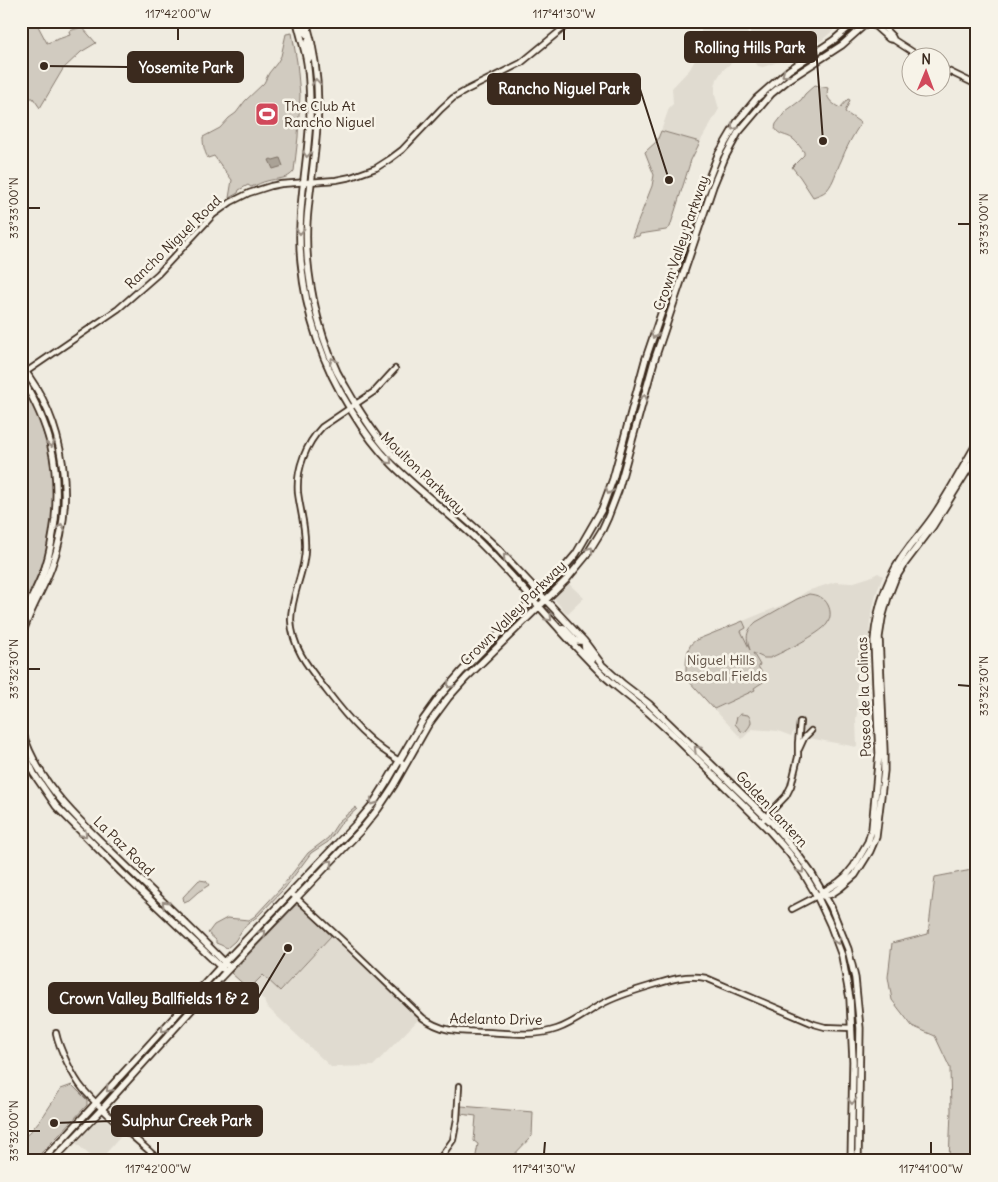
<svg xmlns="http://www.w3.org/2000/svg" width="998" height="1182" font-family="Delius,sans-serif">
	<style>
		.built { fill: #e0dbd0 }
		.green { fill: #d1cbc0; stroke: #867a6f }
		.water { fill: #aaa296; stroke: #7e7266 }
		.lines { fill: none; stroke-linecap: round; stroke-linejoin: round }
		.minor-casing { stroke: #3b2a1e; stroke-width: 8 }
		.major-casing { stroke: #3b2a1e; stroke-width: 9 }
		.minor { stroke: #f7f3e8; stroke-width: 4.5 }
		.major { stroke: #f7f3e8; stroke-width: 5.5 }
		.oneway { stroke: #998e83 }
		.ticks { fill: none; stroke: #3b2a1e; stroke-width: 2 }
		.labels { text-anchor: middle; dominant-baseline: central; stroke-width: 5; stroke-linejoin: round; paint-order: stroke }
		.poi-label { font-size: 14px; fill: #3b2a1e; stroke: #f7f3e8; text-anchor: start }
		.street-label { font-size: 14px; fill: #3b2a1e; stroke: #f7f3e8 }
		.park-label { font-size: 14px; fill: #605246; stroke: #f7f3e8 }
		.leader { fill: none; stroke: #3b2a1e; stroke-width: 2 }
		.callout-dot { fill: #3b2a1e; stroke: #f7f3e8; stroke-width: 2 }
		.callout { fill: #3b2a1e; stroke: #3b2a1e; stroke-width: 2 }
		.callout-label { font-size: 15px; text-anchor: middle; font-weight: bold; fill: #fff }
		.neatline { fill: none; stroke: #3b2a1e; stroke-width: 2 }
		.ticks-label { font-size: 12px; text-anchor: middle; fill: #3b2a1e }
	</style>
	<rect width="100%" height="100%" fill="#efebe0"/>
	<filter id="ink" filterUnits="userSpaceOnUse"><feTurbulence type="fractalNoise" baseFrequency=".02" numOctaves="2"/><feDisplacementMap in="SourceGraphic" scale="10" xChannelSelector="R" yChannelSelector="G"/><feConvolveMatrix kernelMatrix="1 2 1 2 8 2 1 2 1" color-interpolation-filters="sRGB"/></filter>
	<g filter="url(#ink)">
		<!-- built -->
		<path class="built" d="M702,21H746L751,57L737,60L730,64L722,71L717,79L715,87V95L719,109L700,142L661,131L669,108L673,104L672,88L690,69L696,58L700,42Z
			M748,21H844L822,40L787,61L775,63L763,67L758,66L755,62Z
			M878,573L883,576L876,594L870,622L869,644V663L860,665L857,684L856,691L858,708L856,719L857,747L809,738L806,732L800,729L794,731L791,736L778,731L752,729L742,739L714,709L754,690V688L759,686L757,662L752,652L749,650L740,630L745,625L743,621L792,601L807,591L835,582L851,583L870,577Z
			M568,583L584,598L567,614L555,600V596Z
			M331,936L419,1019L373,1066L331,1067L266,1006L264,1000L251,988L263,975L281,991Z
			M104,1118L123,1134L99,1161H96L76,1143L99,1119Z"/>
		<!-- green -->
		<path class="green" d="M21,23H23L24,26H38L47,43L70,35L69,31L82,27L96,43L81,52L63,69L40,108L33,98H29L23,90L26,88L21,82Z
			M292,33L297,62L300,95L298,137L294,171C288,180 277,178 267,181C262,182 257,185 251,187L248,185L239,190L238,193L229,198L232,180L214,156L208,158C204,151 203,144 203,137L220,128L229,118L236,113L245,101L264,83L269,73L277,63L281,56L286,34Z
			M815,85L828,88C825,98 831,103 840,108L848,99L850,100L845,112L861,123C853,135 846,148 841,161C836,171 834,182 827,190C823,194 818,195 813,197L800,177L792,167L804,155V152C801,148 797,142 793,139C786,134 779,136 775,128L776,124L786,111L801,100L805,94Z
			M661,131L700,142L691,160L670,227L666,230L640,234L639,236L632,237L652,186L654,175L645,152L657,141Z
			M21,382C53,437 62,498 45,559C39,577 29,594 21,611Z
			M809,594C817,595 824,597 828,605C831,611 831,618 827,624C820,634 783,652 770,658H764L753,653L760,665L758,666L766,680L754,688L755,690L714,709L687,679C685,672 686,652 690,646C691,643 694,642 696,640L743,621L746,628L741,631L750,650C746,638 745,632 756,622L797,599Z
			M741,714L748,715C754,722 750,726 745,732L741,731L735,724L737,717Z
			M356,807L357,809L342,822L328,842L311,853L285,888L258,916L244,927L235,941L227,948L221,945L216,943V940L208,933L214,925L227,918L249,920L255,916L281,888L308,853L328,838L339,821Z
			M977,869V1161H949L951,1110L950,1068L935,1036L912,1026L892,1000L888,977L892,943L928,934L935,877Z
			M199,880L206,881L209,885L198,892L189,900L184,902L183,897Z
			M296,905L301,906L331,936L280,991L263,975L249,989L231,973Z
			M72,1085L87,1100V1105L59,1135L37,1157L32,1161H21V1140L31,1131L44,1115L61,1089Z
			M461,1106L533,1112L532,1136L508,1161H475L478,1144L474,1141L476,1116L461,1114Z"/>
		<!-- water -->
		<path class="water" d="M280,158L283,166L273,169L269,160L271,159L273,160Z"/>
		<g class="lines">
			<!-- minor casing -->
			<g class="minor-casing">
				<path id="minor" d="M869,21L889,39L894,40L922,58
					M877,21L892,36L894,40
					M940,67L977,85
					M395,369L375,391L322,427C306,444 296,469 298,493C300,509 305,525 305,542C307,569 291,593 291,620C292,648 309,668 326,690C349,720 371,746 405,764
					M26,372L118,309L158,274L213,215L231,202L249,193L271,186L281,184L336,180L351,177L376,168L390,159L402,150L441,109L453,98L467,90L521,63L572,21
					M799,749L804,738L811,731
					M764,819L786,796L791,786L798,757V743L800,722
					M291,893L345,943L423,1018C443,1033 461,1031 485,1032C508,1033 534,1037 557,1029C572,1024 586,1013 600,1005C616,996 633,991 650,986C669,980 686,974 706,978L814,1024L825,1027L852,1028
					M792,909L817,896
					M56,1033C59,1048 73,1077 83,1089C106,1116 135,1137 160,1161
					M438,1161L453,1140L457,1119L459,1086"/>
			</g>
			<!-- major casing -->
			<g class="major-casing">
				<path id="major" d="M297,21C300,35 305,49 307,62C310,80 310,99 310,116C308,165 296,213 301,262C306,315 322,364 351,410C363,430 376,448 393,465C418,490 447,512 473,536C519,580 557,630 602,674L617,687L648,712L673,735L766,827L789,853L804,874L817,896L830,924L842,956L850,999L853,1061L851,1161
					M302,21C303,27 304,35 310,36C306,43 308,51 309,58L308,60
					M306,21C317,58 320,100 316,138C314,165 309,193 307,221C304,270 316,327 337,372C343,383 350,394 356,405C366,421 376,437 389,451C423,486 464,515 499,550L584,641L602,665L623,684L649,704L772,823L796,852L812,874L831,907L837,922L848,949L855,978L860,1028L858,1161
					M21,366C66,422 76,502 51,568C42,592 28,613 21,638
					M21,377C50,425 60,463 55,519C53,536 50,553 45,568C38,586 29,603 21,621
					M560,630L564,628L576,641H584
					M584,641L585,649L592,659
					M21,728C38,786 81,822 123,863C158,897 193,930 227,965
					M21,746L34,774L56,806L121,872L223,969
					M821,893L839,882L846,876L854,866L868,842L872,829L879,753L874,641C877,605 888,574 910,546C920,534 930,522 938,509C952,488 964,465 977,443
					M823,896L831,894L840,888L855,875L870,851L876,837L884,771V751L879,637L882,618L888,597L895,579L905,563L933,526L977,455
					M41,1161L64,1138L220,967L356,824L373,804L387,782L423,720L441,695L462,671L539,593L553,581L576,554L602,509L613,479L645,361L696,211L718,155L738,121L756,99L789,70L834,40L856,21
					M52,1161L102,1109L221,977L362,829L378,809L394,785L428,725L448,698L466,678L567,579L586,556L602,530L608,517L618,491L654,361L713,186L725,157L738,133L771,94L788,80L842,45L869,21"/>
			</g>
			<!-- minor -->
			<use href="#minor" class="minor"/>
			<!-- major -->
			<use href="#major" class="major"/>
		</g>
		<!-- one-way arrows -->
		<defs><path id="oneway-chevron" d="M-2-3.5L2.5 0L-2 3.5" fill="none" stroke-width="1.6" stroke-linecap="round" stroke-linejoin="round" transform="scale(1.25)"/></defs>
		<g class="oneway">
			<use href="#oneway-chevron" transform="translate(785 74) rotate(143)"/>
			<use href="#oneway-chevron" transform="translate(316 82) rotate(-95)"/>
			<use href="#oneway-chevron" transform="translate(734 127) rotate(125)"/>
			<use href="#oneway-chevron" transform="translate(307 154) rotate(95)"/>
			<use href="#oneway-chevron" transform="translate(300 231) rotate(91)"/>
			<use href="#oneway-chevron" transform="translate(654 335) rotate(109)"/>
			<use href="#oneway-chevron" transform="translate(333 361) rotate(-113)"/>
			<use href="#oneway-chevron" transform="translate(644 398) rotate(-75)"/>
			<use href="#oneway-chevron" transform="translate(51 444) rotate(77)"/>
			<use href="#oneway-chevron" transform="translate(389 461) rotate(47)"/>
			<use href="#oneway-chevron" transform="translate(609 491) rotate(110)"/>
			<use href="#oneway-chevron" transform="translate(61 527) rotate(-81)"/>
			<use href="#oneway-chevron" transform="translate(590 550) rotate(-55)"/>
			<use href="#oneway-chevron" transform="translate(506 557) rotate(-134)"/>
			<use href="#oneway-chevron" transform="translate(549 618) rotate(47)"/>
			<use href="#oneway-chevron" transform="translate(450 685) rotate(131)"/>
			<use href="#oneway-chevron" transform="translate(697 749) rotate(-135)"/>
			<use href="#oneway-chevron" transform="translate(373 802) rotate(126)"/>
			<use href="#oneway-chevron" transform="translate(84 834) rotate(45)"/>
			<use href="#oneway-chevron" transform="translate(330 863) rotate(-47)"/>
			<use href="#oneway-chevron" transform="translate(801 870) rotate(56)"/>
			<use href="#oneway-chevron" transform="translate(165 904) rotate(-136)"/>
			<use href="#oneway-chevron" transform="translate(263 933) rotate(-46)"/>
			<use href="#oneway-chevron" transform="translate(837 941) rotate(70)"/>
			<use href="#oneway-chevron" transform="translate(164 1029) rotate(132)"/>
			<use href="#oneway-chevron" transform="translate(109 1089) rotate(132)"/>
			<use href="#oneway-chevron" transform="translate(852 1101) rotate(91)"/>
		</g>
	</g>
	<!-- ticks -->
	<path class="ticks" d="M178,40V28M564,40V28M28,208H40M958,224H970M28,669H40M958,685L970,686M28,1131H40M158,1154V1142M544,1154L545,1142M931,1154V1142"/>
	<!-- icons -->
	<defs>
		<g id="stadium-square" transform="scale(1.25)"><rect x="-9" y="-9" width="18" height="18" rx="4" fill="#d1495b" stroke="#f7f3e8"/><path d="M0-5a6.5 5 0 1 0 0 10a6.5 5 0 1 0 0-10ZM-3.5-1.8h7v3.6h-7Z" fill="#fff"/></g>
	</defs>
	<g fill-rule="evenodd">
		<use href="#stadium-square" x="267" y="114"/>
	</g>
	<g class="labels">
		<!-- poi labels -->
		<g class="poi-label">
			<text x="284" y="106">The Club At<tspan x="284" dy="16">Rancho Niguel</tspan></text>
		</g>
		<!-- street labels -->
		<g class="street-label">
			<text transform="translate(173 242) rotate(-44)">Rancho Niguel Road</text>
			<text transform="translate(681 243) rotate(-71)">Crown Valley Parkway</text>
			<text transform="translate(423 473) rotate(44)">Moulton Parkway</text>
			<text transform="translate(513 613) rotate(-45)">Crown Valley Parkway</text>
			<text transform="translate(864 697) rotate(-92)">Paseo de la Colinas</text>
			<text transform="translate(772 809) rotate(47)">Golden Lantern</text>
			<text transform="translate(124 846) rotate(44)">La Paz Road</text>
			<text transform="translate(496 1019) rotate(1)">Adelanto Drive</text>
		</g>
		<!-- park labels -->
		<g class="park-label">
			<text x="721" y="660">Niguel Hills<tspan x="721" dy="16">Baseball Fields</tspan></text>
		</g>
	</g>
	<!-- callouts -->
	<path class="leader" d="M823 141L816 47M44 66L128 67M669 180L640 89M288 948L258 998M54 1123L112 1121"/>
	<g class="callout-dot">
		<circle cx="823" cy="141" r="5"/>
		<circle cx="44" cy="66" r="5"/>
		<circle cx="669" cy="180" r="5"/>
		<circle cx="288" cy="948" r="5"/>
		<circle cx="54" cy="1123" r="5"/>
	</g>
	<g class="callout">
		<rect x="685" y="32" width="131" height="30" rx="5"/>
		<rect x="128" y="52" width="115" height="30" rx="5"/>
		<rect x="488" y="74" width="152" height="30" rx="5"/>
		<rect x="49" y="983" width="209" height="30" rx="5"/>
		<rect x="112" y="1106" width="150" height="30" rx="5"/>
	</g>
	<g class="callout-label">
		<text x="750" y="53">Rolling Hills Park</text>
		<text x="186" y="73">Yosemite Park</text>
		<text x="564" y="94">Rancho Niguel Park</text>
		<text x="154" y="1004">Crown Valley Ballfields 1 &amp; 2</text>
		<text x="187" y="1126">Sulphur Creek Park</text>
	</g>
	<!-- margin -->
	<rect width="998" height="1182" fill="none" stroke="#f7f3e8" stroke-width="55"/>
	<!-- north arrow -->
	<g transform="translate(926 72) rotate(1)"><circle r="24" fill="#f7f3e8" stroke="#aca397"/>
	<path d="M0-4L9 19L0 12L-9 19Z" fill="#d1495b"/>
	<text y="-8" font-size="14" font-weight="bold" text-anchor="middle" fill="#3b2a1e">N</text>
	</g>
	<rect x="28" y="28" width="942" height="1126" class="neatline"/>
	<g class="ticks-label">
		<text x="178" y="18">117°42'00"W</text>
		<text x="564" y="18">117°41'30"W</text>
		<text transform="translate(14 208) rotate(-90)" y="4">33°33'00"N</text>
		<text transform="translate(984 224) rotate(-90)" y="4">33°33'00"N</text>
		<text transform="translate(14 669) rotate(-90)" y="4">33°32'30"N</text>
		<text transform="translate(984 686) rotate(-90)" y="4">33°32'30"N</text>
		<text transform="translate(14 1131) rotate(-90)" y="4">33°32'00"N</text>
		<text x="158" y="1173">117°42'00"W</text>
		<text x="544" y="1173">117°41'30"W</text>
		<text x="931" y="1173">117°41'00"W</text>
	</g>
</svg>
